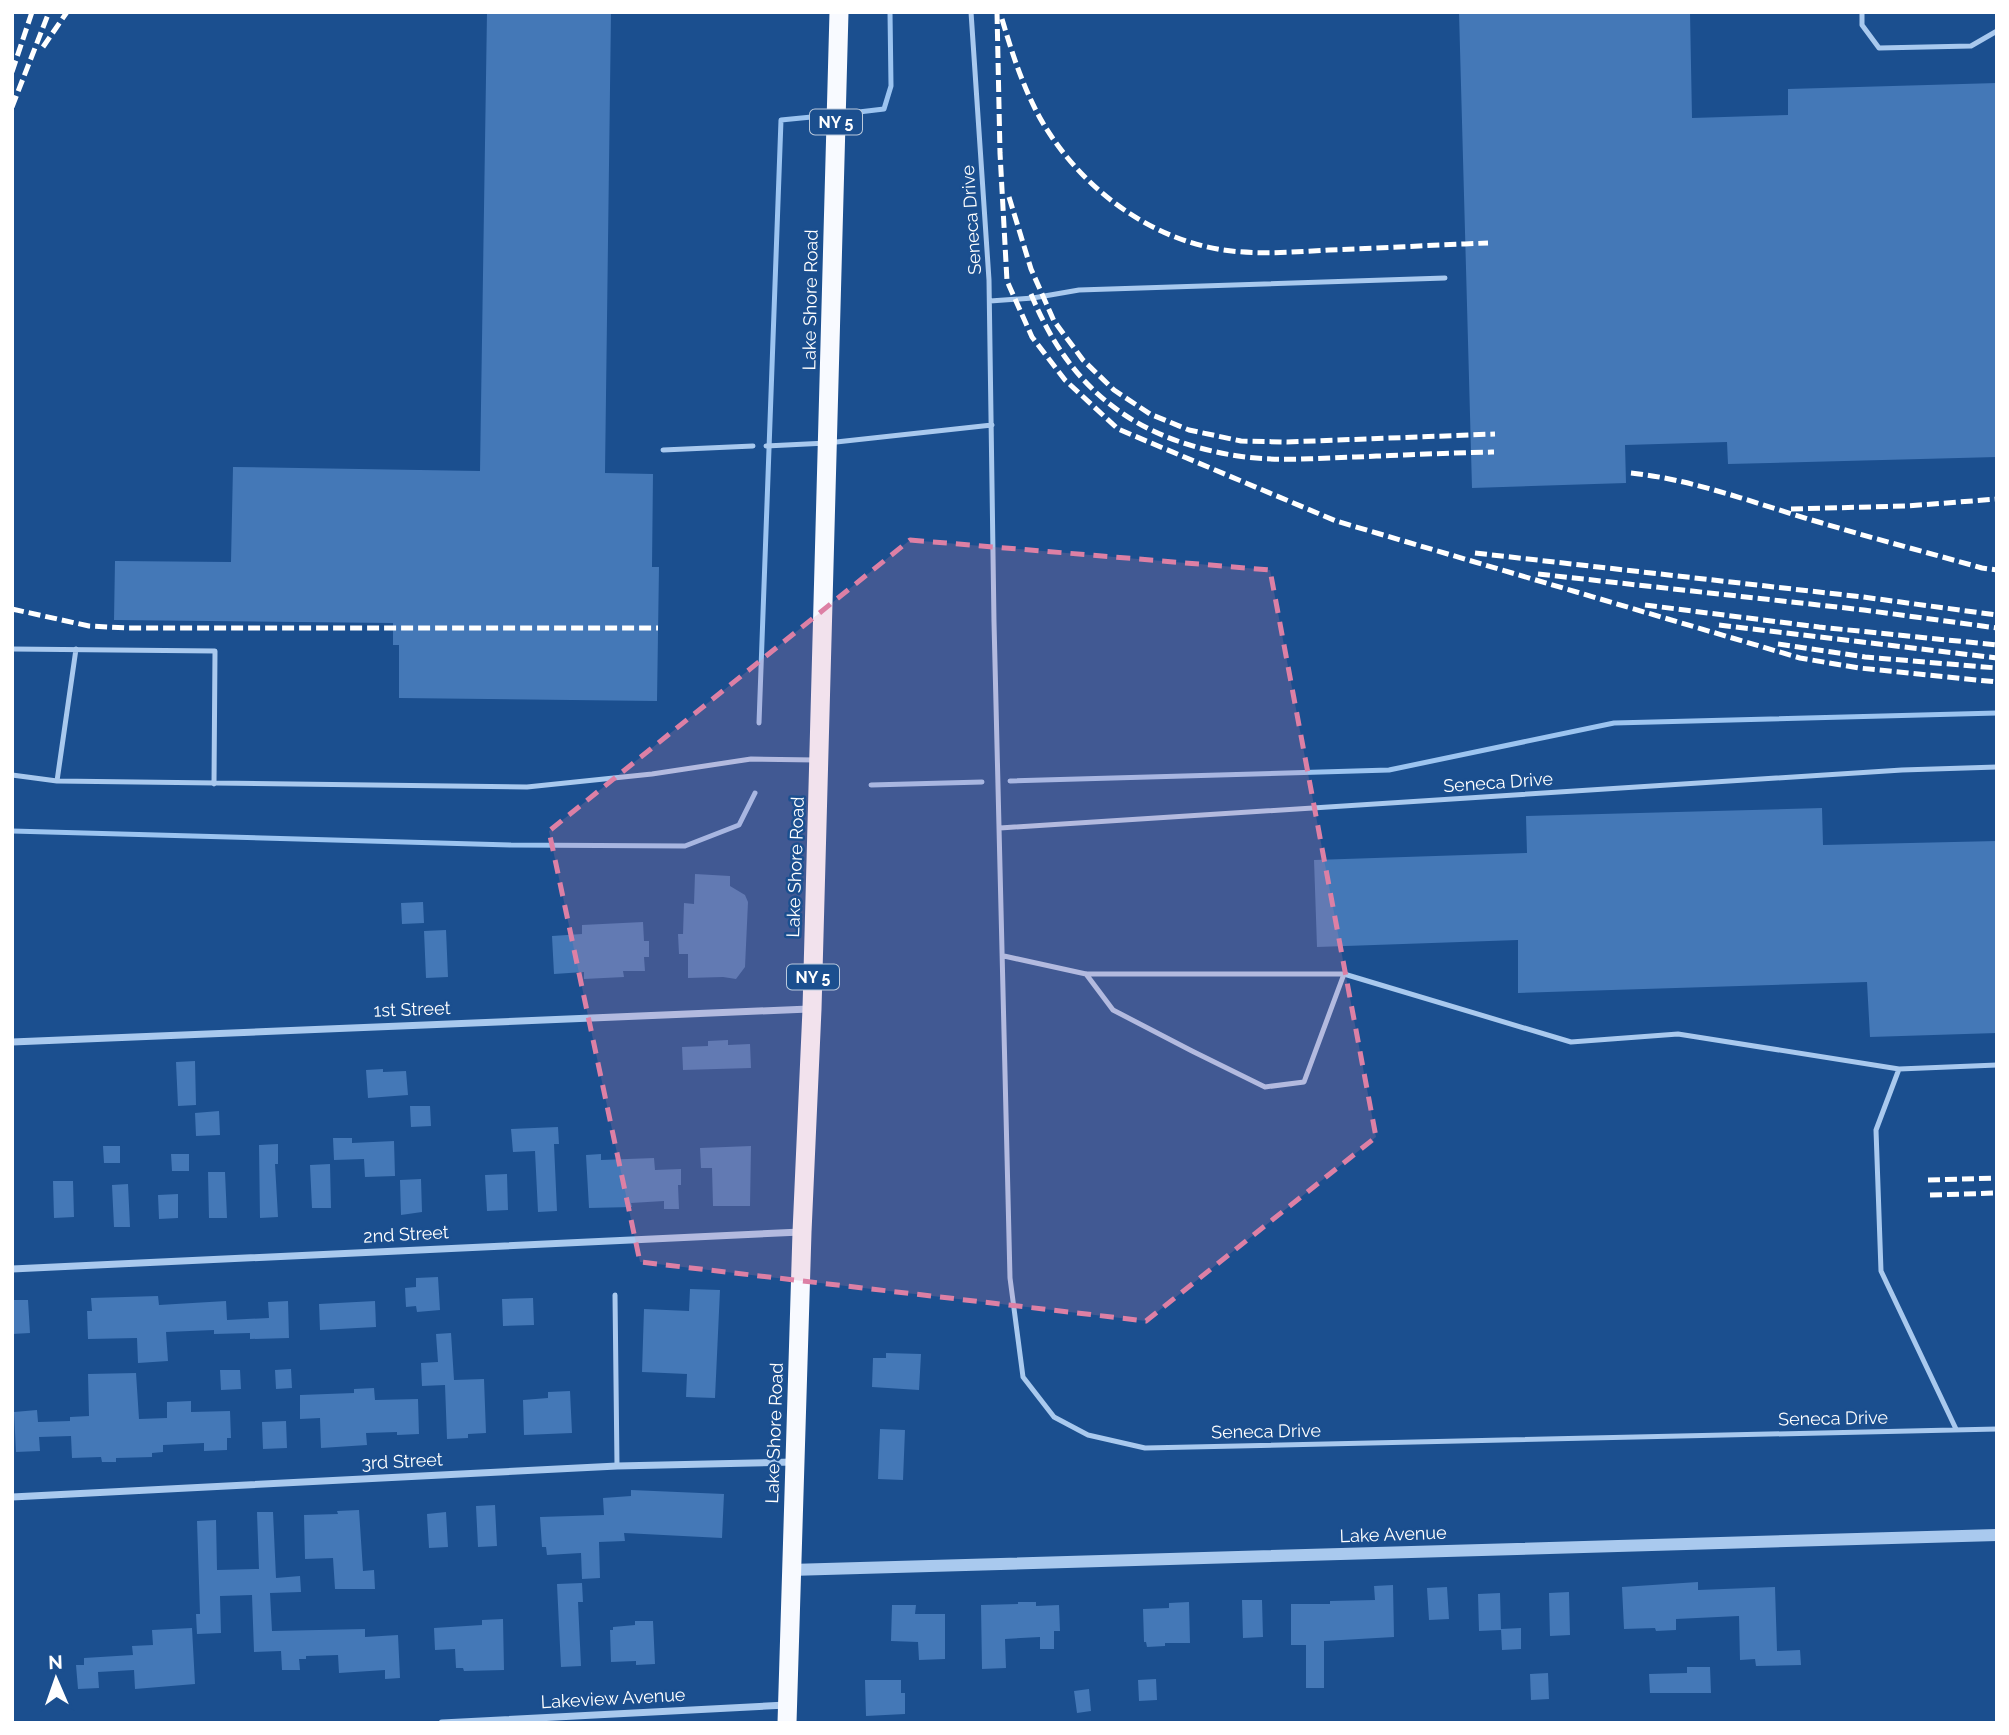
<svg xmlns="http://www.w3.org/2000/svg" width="2009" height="1735" font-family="Raleway,sans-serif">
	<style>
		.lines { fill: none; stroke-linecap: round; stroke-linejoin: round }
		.stream { stroke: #9cc4f0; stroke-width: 5 }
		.building { fill: #4478b7 }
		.service { stroke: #a9c9ee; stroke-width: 5 }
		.minor { stroke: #a9c9ee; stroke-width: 7 }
		.tertiary { stroke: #a9c9ee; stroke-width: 12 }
		.trunk { stroke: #f8faff; stroke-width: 19 }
		.rail { stroke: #fff; stroke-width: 5; stroke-dasharray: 12 5; stroke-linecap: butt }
		.marked { fill: #dd80a5; fill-opacity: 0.2; stroke: #dd80a5; stroke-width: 5; stroke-dasharray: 14 9; stroke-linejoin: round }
		.labels { text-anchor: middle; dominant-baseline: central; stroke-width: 5; stroke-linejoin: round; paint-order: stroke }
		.shield { fill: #1b4f8f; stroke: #bbcadd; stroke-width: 2 }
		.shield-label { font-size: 16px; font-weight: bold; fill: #fff }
		.street-label { font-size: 18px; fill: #fff; stroke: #1b4f8f }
	</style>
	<rect width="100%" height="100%" fill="#1b4f8f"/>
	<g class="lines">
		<!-- stream -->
		<path class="stream" d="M842,114L884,109L891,86L890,12
			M759,723L781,120L832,115
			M1010,781L1389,770L1614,723L1997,713
			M871,785L982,782
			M12,831L511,845L685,846L739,825L755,793"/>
	</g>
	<!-- building -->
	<path class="building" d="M487,12H611L605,473L653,474L652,567H659L657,701L399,698V645H393V623L114,620L115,561L231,562L233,467L480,471Z
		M1459,12H1690L1692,118L1788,115V89L1997,83V457L1728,464L1727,442L1625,445L1626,483L1472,488Z
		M1822,808L1823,845L1997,841V1033L1870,1037L1867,982L1518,993V940L1317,947L1314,860L1527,853L1526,816Z
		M695,874L730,876V886L745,895L748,902L745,967L736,979L723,977L688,978V954H679L678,934H683L684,903L694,904Z
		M423,902L424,923L402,924L401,903Z
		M643,922L644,941H649V957H644L645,971H623L624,977L584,979V972L554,974L552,936L582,934V925Z
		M446,930L448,977L426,978L424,931Z
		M728,1040V1045L750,1044L751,1068L683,1070L682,1047L708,1046V1041Z
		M195,1061L196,1105L178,1106L176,1062Z
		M383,1069V1072L406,1071L408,1095L368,1098L366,1070Z
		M410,1106H430L431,1126L411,1127Z
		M219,1111L220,1135L196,1136L195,1113Z
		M558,1127L559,1144H554L557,1211L538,1212L535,1151L513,1152L511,1129Z
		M333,1138H352V1143L394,1141L395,1176L365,1177L364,1159L334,1160Z
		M278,1144V1164H275L278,1217L260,1218L259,1145Z
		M103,1146H120V1163H104Z
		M751,1146L750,1206H713L712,1168H701L700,1148Z
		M171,1154H189V1171H172Z
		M601,1154V1160L654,1158L655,1170L681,1169V1185H678L679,1209H664V1201L631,1203L632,1207L589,1208L586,1155Z
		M330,1164L331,1208H312L310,1165Z
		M208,1172H225L227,1218H209Z
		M507,1174L508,1210L487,1211L485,1175Z
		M421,1179L422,1212L401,1215L400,1180Z
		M53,1181H73L74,1217L54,1218Z
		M128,1184L130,1227H114L112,1185Z
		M178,1194V1218L159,1219L158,1195Z
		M438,1277L440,1310L417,1312L416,1306L406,1307L405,1288L416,1287V1278Z
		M690,1289L720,1290L715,1398L686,1397L687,1374L642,1372L644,1309L689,1311Z
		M158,1296L159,1305L226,1301L227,1320L269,1318L268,1302L288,1301L289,1338L250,1339V1333L214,1334V1330L166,1332L168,1361L138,1363L137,1338L88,1339L87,1311H92L91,1298Z
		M533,1298L534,1325L503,1326L502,1299Z
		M12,1300H28L30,1333L12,1334Z
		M375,1301L376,1327L320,1330L319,1304Z
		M451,1333L454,1380L484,1379L486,1433L468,1434V1438L447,1439L445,1385L422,1386L421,1363L438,1362L436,1334Z
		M886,1353L921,1354L919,1390L872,1387L873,1358H886Z
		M291,1369L292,1388L276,1389L275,1370Z
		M220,1370H240L241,1389L221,1390Z
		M136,1373L139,1419L167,1418V1402L191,1401V1412L230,1411L231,1438H227V1450L204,1451V1443L163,1445V1452L152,1453V1457L116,1458V1462H102L101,1457L72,1458L71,1436L39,1437L40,1451L16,1452L14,1412L37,1410L38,1422L70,1421V1417L89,1416L88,1374Z
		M374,1388L375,1400L418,1399L419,1434L397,1435V1432L366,1433L367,1445L321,1448L320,1418L300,1419V1395L354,1393V1389Z
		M570,1391L572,1433L524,1435L523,1400L548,1398V1392Z
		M286,1421L287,1448L263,1449L262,1422Z
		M880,1429L905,1430L903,1480L878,1479Z
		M631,1490L724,1494L722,1538L624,1533L625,1541L599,1542L600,1578L582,1579L581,1553L547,1555L546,1547H542L540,1517L604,1515L603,1498L631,1496Z
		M495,1505L497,1546L478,1547L476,1506Z
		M359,1510L363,1571L374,1570L375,1589H335L333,1558L305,1559L304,1515L338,1514L337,1511Z
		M257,1512H273L276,1578L300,1576L301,1592L270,1593L272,1631L365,1629V1637L398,1635L400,1678L385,1679V1670L339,1673L338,1655L306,1656V1659H299L300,1670H282L281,1651L254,1652L252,1595L220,1596L221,1633L197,1634L196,1614H200L197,1521L216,1520L217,1570L259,1569Z
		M446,1512L448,1547L429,1548L427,1514Z
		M1698,1582V1590L1775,1587L1777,1651L1800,1650L1801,1665L1756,1666L1755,1659L1740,1660L1739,1616L1676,1619V1630L1656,1631L1655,1628L1624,1629L1622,1587Z
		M582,1583L583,1602H578L581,1666L561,1667L557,1584Z
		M1393,1585L1394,1637L1324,1641V1688H1306V1645H1291V1604H1330V1601L1375,1600L1374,1586Z
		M1447,1587L1449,1619L1429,1620L1427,1588Z
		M1569,1592L1570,1635L1550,1636L1549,1593Z
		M1500,1593L1501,1630L1479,1631L1478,1594Z
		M1242,1600H1262L1263,1637L1243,1638Z
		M1018,1602H1036V1606L1059,1605L1060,1631H1054V1649H1040V1637L1005,1639L1006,1668L982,1669L981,1605L1018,1604Z
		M1189,1602L1190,1643H1165V1646L1147,1647L1146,1642H1144L1143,1609L1169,1608V1603Z
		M892,1605H916L915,1614H945V1659L919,1660L918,1642L891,1641Z
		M503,1619L504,1670L464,1671L463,1668H456L455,1649L435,1650L434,1628L482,1625V1620Z
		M635,1621H653L655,1664L636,1665V1661L611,1662L610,1630H613V1627L635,1625Z
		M192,1628L195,1684L135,1689L134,1670L98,1672L99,1688L78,1689L76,1665H84V1658L133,1655L132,1646L153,1645L152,1630Z
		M1521,1628V1649L1502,1650L1501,1629Z
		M1687,1667H1710L1711,1693H1650L1649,1674L1687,1673Z
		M1548,1673L1549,1699L1531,1700L1530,1674Z
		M1156,1679L1157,1700L1139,1701L1138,1680Z
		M865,1680H901V1693H905V1714L866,1716Z
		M1089,1689L1091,1711L1077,1713L1074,1691Z"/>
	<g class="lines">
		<!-- service -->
		<path class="service" d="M971,12L989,280L994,622L1010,1278L1023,1377L1054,1417L1088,1435L1145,1448L1997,1429
			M1862,12V25L1879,48L1971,46L1997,31
			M990,301L1033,298L1079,290L1445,278
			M766,446L827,443L992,425
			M663,450L753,446
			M12,649L215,651L214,784
			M12,775L57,781L527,787L652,774L751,759L816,760
			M57,781L76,649
			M1000,828L1902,770L1997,767
			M1004,956L1086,974H1344L1571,1042L1678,1034L1899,1069L1997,1065
			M1086,974L1113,1010L1192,1051L1265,1087L1304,1082L1344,974
			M1899,1069L1876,1130L1881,1271L1956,1429
			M615,1295L617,1466"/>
		<!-- minor -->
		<path class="minor" d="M12,1042L809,1009
			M12,1269L801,1232
			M12,1497L617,1466L793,1462
			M442,1723L786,1705"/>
		<!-- tertiary -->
		<path class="tertiary" d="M790,1570L1997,1535"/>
		<!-- trunk -->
		<path class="trunk" d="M787,1723L802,1232L812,1009L839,12"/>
		<!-- rail -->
		<path class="rail" d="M997,12L1000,153L1007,281L1032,337L1065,380L1118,429L1336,521L1800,658L1859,668L1997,682
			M1002,19C1012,53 1023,87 1040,118C1078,185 1146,238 1223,250C1258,255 1295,252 1329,250C1382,248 1435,245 1488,243
			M43,47L67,12
			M12,72L32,12
			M12,107L49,12
			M1009,197L1031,269L1054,321L1083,360L1114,390L1150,414L1189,430L1241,441L1287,442L1495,434
			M1031,294C1070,390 1136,440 1238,456C1276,462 1317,458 1356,457C1402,455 1448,453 1494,452
			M1631,473C1697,480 1759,505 1822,523C1875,539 1929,553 1982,568L1997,570
			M1791,509L1907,506L1997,499
			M1475,553L1863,597L1997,615
			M1538,574L1864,610L1997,628
			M1645,605L1819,627L1997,645
			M12,609L89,626L128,628H658
			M1719,625L1997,658
			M1778,644L1865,657L1997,668
			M1928,1180L1997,1178
			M1930,1195L1997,1193"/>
	</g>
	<!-- marked area -->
	<path class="marked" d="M910,540L1270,570L1376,1137L1146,1321L640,1262L549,831Z"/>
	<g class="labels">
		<!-- shield labels -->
		<g class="shield">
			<rect x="810" y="109.5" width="52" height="25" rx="5"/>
			<rect x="787" y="964.5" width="52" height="25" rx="5"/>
		</g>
		<g class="shield-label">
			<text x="836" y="122">NY 5</text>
			<text x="813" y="977">NY 5</text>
		</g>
		<!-- street labels -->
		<g class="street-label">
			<text transform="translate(971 220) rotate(-94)">Seneca Drive</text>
			<text transform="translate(810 300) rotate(-89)">Lake Shore Road</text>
			<text transform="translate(1498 782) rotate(-4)">Seneca Drive</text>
			<text transform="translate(795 867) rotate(-88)">Lake Shore Road</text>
			<text transform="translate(412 1009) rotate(-2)">1st Street</text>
			<text transform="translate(406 1234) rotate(-3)">2nd Street</text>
			<text transform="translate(1833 1418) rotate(-1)">Seneca Drive</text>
			<text transform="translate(1266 1431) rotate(-1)">Seneca Drive</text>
			<text transform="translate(774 1433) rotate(-88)">Lake Shore Road</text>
			<text transform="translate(402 1461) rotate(-3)">3rd Street</text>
			<text transform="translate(1393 1534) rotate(-2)">Lake Avenue</text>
			<text transform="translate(613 1698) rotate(-3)">Lakeview Avenue</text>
		</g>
	</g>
	<!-- border -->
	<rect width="2009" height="1735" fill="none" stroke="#ffffff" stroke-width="28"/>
	<!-- north arrow -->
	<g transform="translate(56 1679) rotate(358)" stroke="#1b4f8f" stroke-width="5" paint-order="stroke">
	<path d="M0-5L12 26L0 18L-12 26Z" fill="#ffffff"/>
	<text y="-10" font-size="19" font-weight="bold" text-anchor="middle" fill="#ffffff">N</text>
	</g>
</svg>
